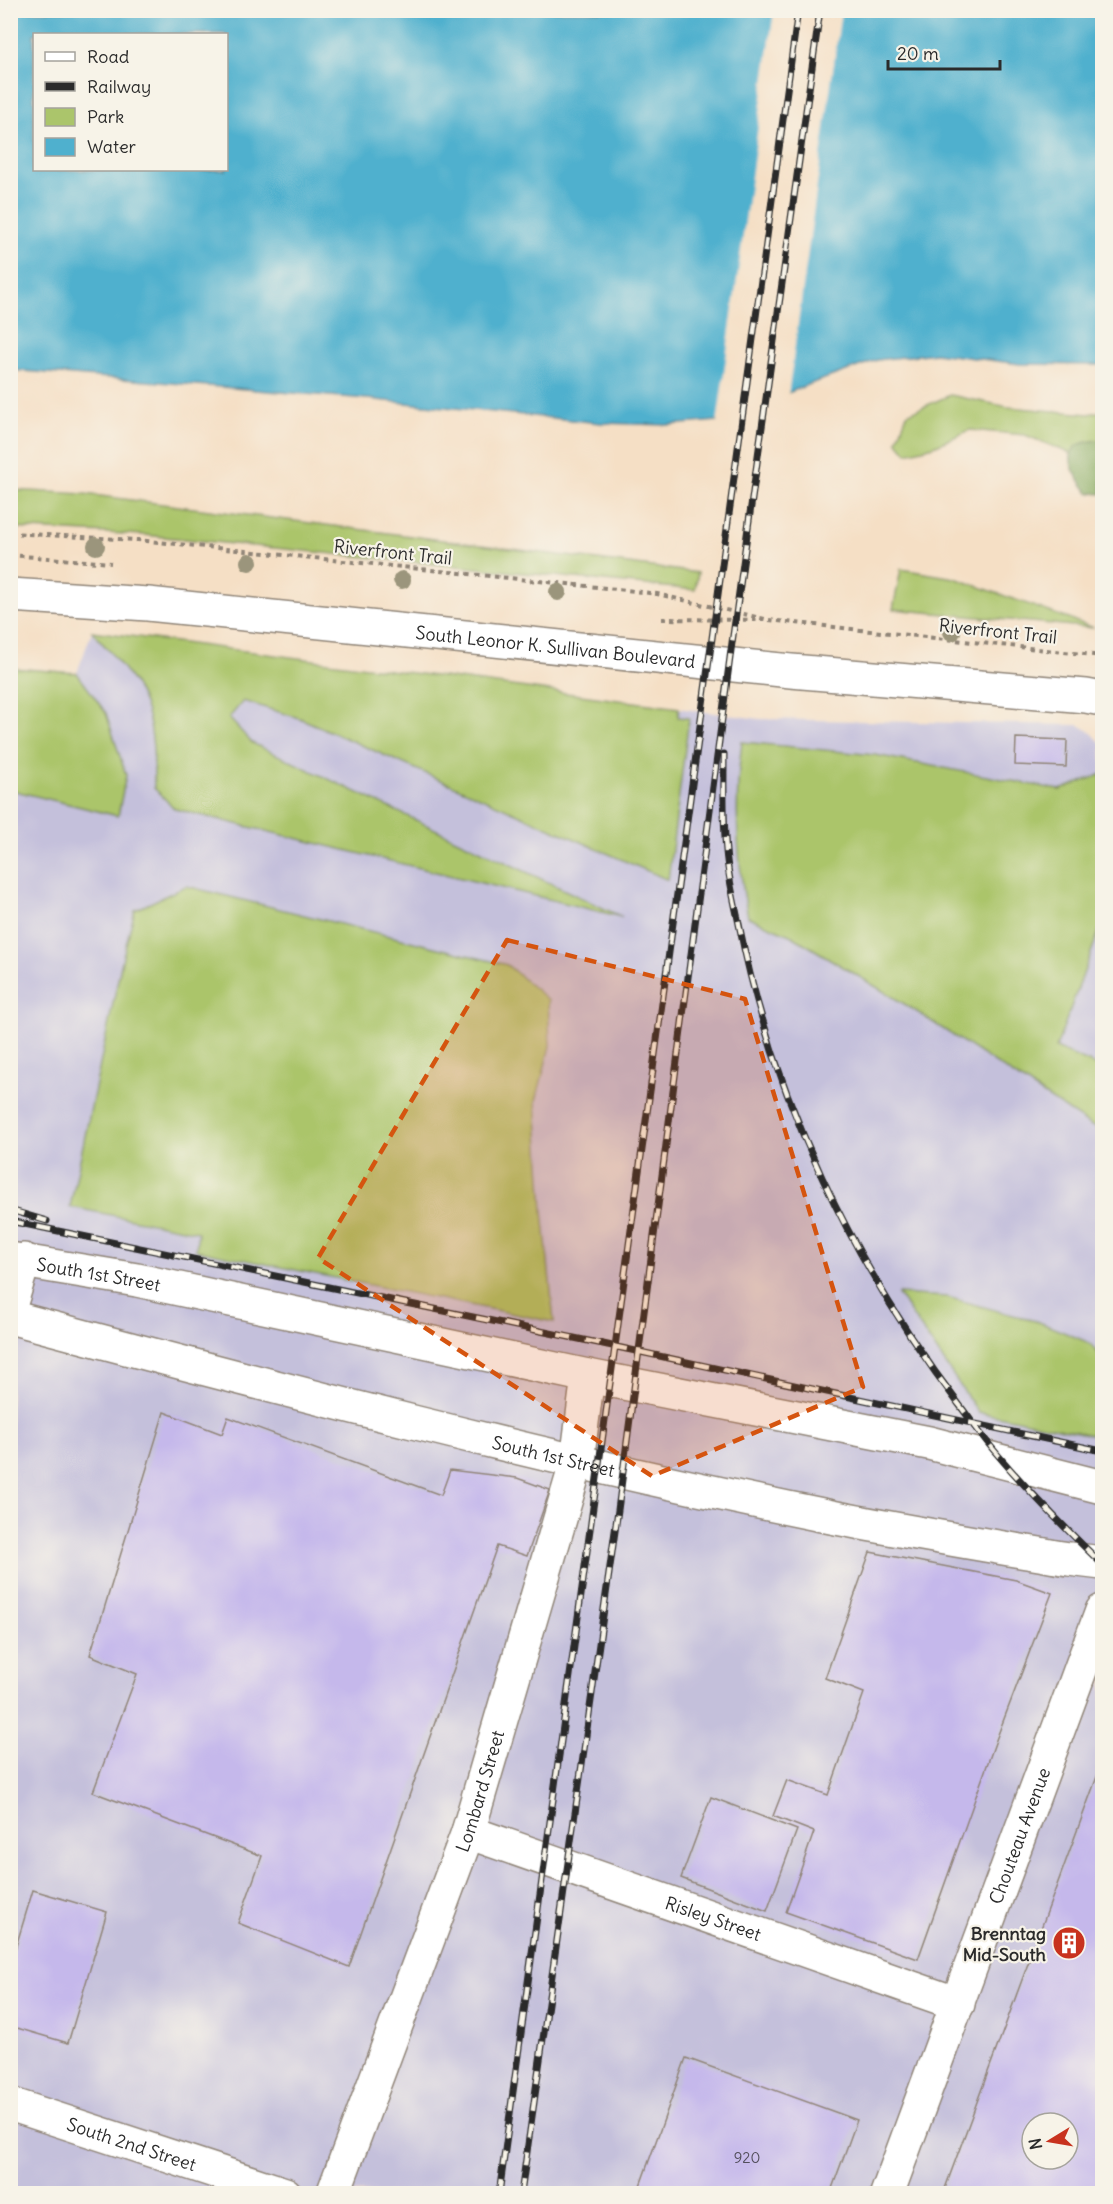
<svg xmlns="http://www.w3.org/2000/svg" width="1113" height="2204" font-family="Delius,sans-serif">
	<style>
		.industrial { fill: #c4c0db; fill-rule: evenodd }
		.green { fill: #abc56b; stroke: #6b784b; stroke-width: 1.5 }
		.forest { fill: #88aa5f; stroke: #5a6a45; stroke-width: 1.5 }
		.water { fill: #4fb0ce; stroke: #3d6e7c; stroke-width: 1.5; fill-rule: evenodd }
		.pier { fill: #f5dfc5 }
		.building { fill: #c5b8eb; fill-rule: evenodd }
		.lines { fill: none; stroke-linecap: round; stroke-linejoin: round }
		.minor-casing { stroke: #908578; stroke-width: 36 }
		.tertiary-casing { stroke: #908578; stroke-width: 36 }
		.path { stroke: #908578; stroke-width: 4; stroke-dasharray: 4.5 4.5; stroke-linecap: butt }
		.minor { stroke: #fff; stroke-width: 33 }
		.tertiary { stroke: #fff; stroke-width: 33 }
		.rail-casing { stroke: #2b2b2b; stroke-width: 7 }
		.rail { stroke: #f7f3e8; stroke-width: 4.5; stroke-dasharray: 14; stroke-linecap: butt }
		.tree { fill: #9b957b }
		.marked { fill: #d5540f; fill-opacity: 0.2; stroke: #d5540f; stroke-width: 4.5; stroke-dasharray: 12 8; stroke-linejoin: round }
		.labels { text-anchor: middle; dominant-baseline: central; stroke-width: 4.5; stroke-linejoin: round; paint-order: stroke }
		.number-label { font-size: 15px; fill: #524e5b }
		.street-label { font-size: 18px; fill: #2b2b2b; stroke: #f7f3e8 }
		.poi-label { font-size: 18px; font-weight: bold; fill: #2b2b2b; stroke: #f7f3e8; text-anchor: end }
	</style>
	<rect width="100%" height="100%" fill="#f7f3e8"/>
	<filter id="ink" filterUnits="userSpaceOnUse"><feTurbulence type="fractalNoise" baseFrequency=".0167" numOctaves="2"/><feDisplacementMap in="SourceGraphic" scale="12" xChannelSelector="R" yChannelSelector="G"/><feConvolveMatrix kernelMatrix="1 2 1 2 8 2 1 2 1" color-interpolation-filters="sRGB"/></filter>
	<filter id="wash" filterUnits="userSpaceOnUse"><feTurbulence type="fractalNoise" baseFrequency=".008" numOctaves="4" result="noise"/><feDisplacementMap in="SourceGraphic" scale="24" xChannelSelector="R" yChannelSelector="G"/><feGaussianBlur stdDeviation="1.35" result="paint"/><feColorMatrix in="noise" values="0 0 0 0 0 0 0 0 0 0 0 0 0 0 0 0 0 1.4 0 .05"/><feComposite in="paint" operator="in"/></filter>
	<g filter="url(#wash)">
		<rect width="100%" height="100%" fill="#f5dfc5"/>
		<!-- industrial -->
		<path class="industrial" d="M92,631L760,719L1079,725L1091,732L1102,744V2193H11L10,668L77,673ZM1032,2123H1068V2159H1032Z"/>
		<!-- green -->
		<path class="green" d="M950,395L1008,407L1089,414L1102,411V439L1079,445L1072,454L1025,435L970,430L934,446L907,453L897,441L907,414Z
			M11,490L85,494L698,573L695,590L144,535L11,528Z
			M901,569L955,578L1094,628L893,609Z
			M92,631L679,708L678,717L689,718L668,880L302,719L243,701L229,718L252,743L622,917L175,809L154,788C154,762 154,734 146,709C137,680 111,654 92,631Z
			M11,668L77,673L106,713L126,775L118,816L11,790Z
			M742,742L875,755L1060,790L1102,774V923L1056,1048L1102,1068V1130L1090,1125L911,1008L792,936L748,917C736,858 734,801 742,742Z
			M186,886L507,965L548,1000L550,1046L536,1101L543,1211L554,1322L196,1250L198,1232L70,1207L123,956L135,910Z
			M898,1294L947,1297L1039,1322L1090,1343L1102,1359V1437L978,1412Z"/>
		<!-- forest -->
		<path class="forest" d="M1102,439V494L1089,493C1080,482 1060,458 1078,445C1084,441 1096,441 1102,439Z"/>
		<!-- water -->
		<path class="water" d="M10,11H1102V365L1020,364L935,353L877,360L810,384L718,421L668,425L601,423L367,399L11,370ZM34,34H226V170H34Z"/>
		<!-- pier -->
		<path class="pier" d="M774,11H841L788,396L717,424Z"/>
		<g id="blocks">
			<!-- building -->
			<path class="building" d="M1016,738L1067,740L1066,767L1015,765Z
				M164,1412L222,1434L228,1417L441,1495L450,1470L517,1478L550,1490L527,1556L497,1546L349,1967L238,1923L262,1856L93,1792L137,1674L90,1655Z
				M870,1552L1016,1580L1052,1593L996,1740L918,1959L786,1912L814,1832L773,1816L787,1780L828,1795L864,1693L825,1678Z
				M1102,1763V2194H943ZM1032,2123H1068V2159H1032Z
				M711,1797L797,1830L767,1911L681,1878Z
				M33,1890L107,1912L68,2043L10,2026V1966Z
				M686,2058L857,2120L830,2194H637Z"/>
		</g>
	</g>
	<g filter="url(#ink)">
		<use href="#blocks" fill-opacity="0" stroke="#908578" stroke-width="1.5"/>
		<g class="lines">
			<!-- minor casing -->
			<g class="minor-casing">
				<g id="minor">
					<path id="s1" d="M10,1259L137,1280L588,1376L929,1443L1102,1487"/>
					<path d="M10,1306L24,1260"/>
					<path id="s2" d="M10,1317C279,1389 549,1460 822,1515C904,1532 987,1545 1069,1559L1102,1563"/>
					<path id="s3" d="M468,1832L958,2004"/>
					<path id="s4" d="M10,2104L285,2194"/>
					<path id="s5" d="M333,2194L468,1832L577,1461L588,1376"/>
				</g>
			</g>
			<!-- tertiary casing -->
			<g class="tertiary-casing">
				<g id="tertiary">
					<path id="s6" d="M10,595L148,604L791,671L1086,696L1102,699"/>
					<path id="s7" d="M887,2194L1102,1611"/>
				</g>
			</g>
			<!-- path -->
			<path class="path" d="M10,533L138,540L626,590L657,594L769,620L1102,656
				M10,555L111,563
				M662,619L762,620"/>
			<!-- minor -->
			<use href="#minor" class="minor"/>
			<!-- tertiary -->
			<use href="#tertiary" class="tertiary"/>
			<!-- rail casing -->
			<g class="rail-casing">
				<path id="rail" d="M724,754C724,787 723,819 726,851C728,876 734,900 739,924C773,1098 853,1266 961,1407C973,1423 984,1439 997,1454C1030,1493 1066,1529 1102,1564
					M10,1210L47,1221
					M10,1221L603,1344L1102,1451
					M499,2194L798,10
					M521,2194L618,1510L731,650L820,10"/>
			</g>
			<!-- rail -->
			<use href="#rail" class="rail"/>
		</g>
		<!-- trees -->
		<g class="tree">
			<circle cx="96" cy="546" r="9"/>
			<circle cx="249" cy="562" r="9"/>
			<circle cx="402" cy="580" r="9"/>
			<circle cx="558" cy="592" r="9"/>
			<circle cx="952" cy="632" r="9"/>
		</g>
	</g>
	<!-- marked area -->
	<path class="marked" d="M507,940L745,999L863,1387L652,1476L318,1258Z"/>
	<!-- icons -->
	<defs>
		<g id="building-disc" transform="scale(1.725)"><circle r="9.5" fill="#c8321e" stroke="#f7f3e8"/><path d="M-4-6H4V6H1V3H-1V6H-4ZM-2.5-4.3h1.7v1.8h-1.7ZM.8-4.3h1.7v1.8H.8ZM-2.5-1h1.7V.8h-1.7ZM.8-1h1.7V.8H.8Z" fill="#fff"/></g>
	</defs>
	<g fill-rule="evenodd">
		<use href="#building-disc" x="1069" y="1943"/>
	</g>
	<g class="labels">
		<!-- number labels -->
		<g class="number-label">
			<text x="747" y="2157">920</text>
		</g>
		<!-- street labels -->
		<g class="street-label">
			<text transform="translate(393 552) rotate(6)">Riverfront Trail</text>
			<text transform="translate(998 631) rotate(6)">Riverfront Trail</text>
			<text stroke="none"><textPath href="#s6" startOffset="548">South Leonor K. Sullivan Boulevard</textPath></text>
			<text stroke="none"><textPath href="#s1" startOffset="90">South 1st Street</textPath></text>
			<text stroke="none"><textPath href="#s2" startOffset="561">South 1st Street</textPath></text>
			<text stroke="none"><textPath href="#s5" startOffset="429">Lombard Street</textPath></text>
			<text stroke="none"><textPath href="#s7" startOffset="382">Chouteau Avenue</textPath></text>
			<text stroke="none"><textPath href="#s3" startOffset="260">Risley Street</textPath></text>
			<text stroke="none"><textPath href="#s4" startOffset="128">South 2nd Street</textPath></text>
		</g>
		<!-- poi labels -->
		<g class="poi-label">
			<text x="1046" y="1933">Brenntag<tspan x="1046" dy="21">Mid-South</tspan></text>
		</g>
	</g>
	<!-- margin -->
	<rect width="1113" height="2204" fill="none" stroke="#f7f3e8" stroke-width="36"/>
	<!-- legend -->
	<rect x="33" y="33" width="195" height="138" fill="#f7f3e8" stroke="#a5a39c" stroke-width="1.5"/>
	<rect x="45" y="52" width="30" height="9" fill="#ffffff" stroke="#a5a39c" stroke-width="1.5"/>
	<text x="87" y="63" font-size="18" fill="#2b2b2b">Road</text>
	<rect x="45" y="82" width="30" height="9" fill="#2b2b2b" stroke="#a5a39c" stroke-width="1.5"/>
	<text x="87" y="93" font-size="18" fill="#2b2b2b">Railway</text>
	<rect x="45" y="108" width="30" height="18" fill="#abc56b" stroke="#a5a39c" stroke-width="1.5"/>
	<text x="87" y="123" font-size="18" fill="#2b2b2b">Park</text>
	<rect x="45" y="138" width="30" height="18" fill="#4fb0ce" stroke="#a5a39c" stroke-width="1.5"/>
	<text x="87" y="153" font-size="18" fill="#2b2b2b">Water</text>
	<!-- north arrow -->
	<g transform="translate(1050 2141) rotate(259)"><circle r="28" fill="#f7f3e8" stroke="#a5a39c" stroke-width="1.5"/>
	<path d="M0-4.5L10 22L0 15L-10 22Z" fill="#c8321e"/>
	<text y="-9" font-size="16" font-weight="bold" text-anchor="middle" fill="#2b2b2b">N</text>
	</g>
	<!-- scale -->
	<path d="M888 60v9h112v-9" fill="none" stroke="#2b2b2b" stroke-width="3"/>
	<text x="897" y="60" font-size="18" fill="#2b2b2b" stroke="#f7f3e8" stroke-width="4.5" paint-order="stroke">20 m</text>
</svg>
